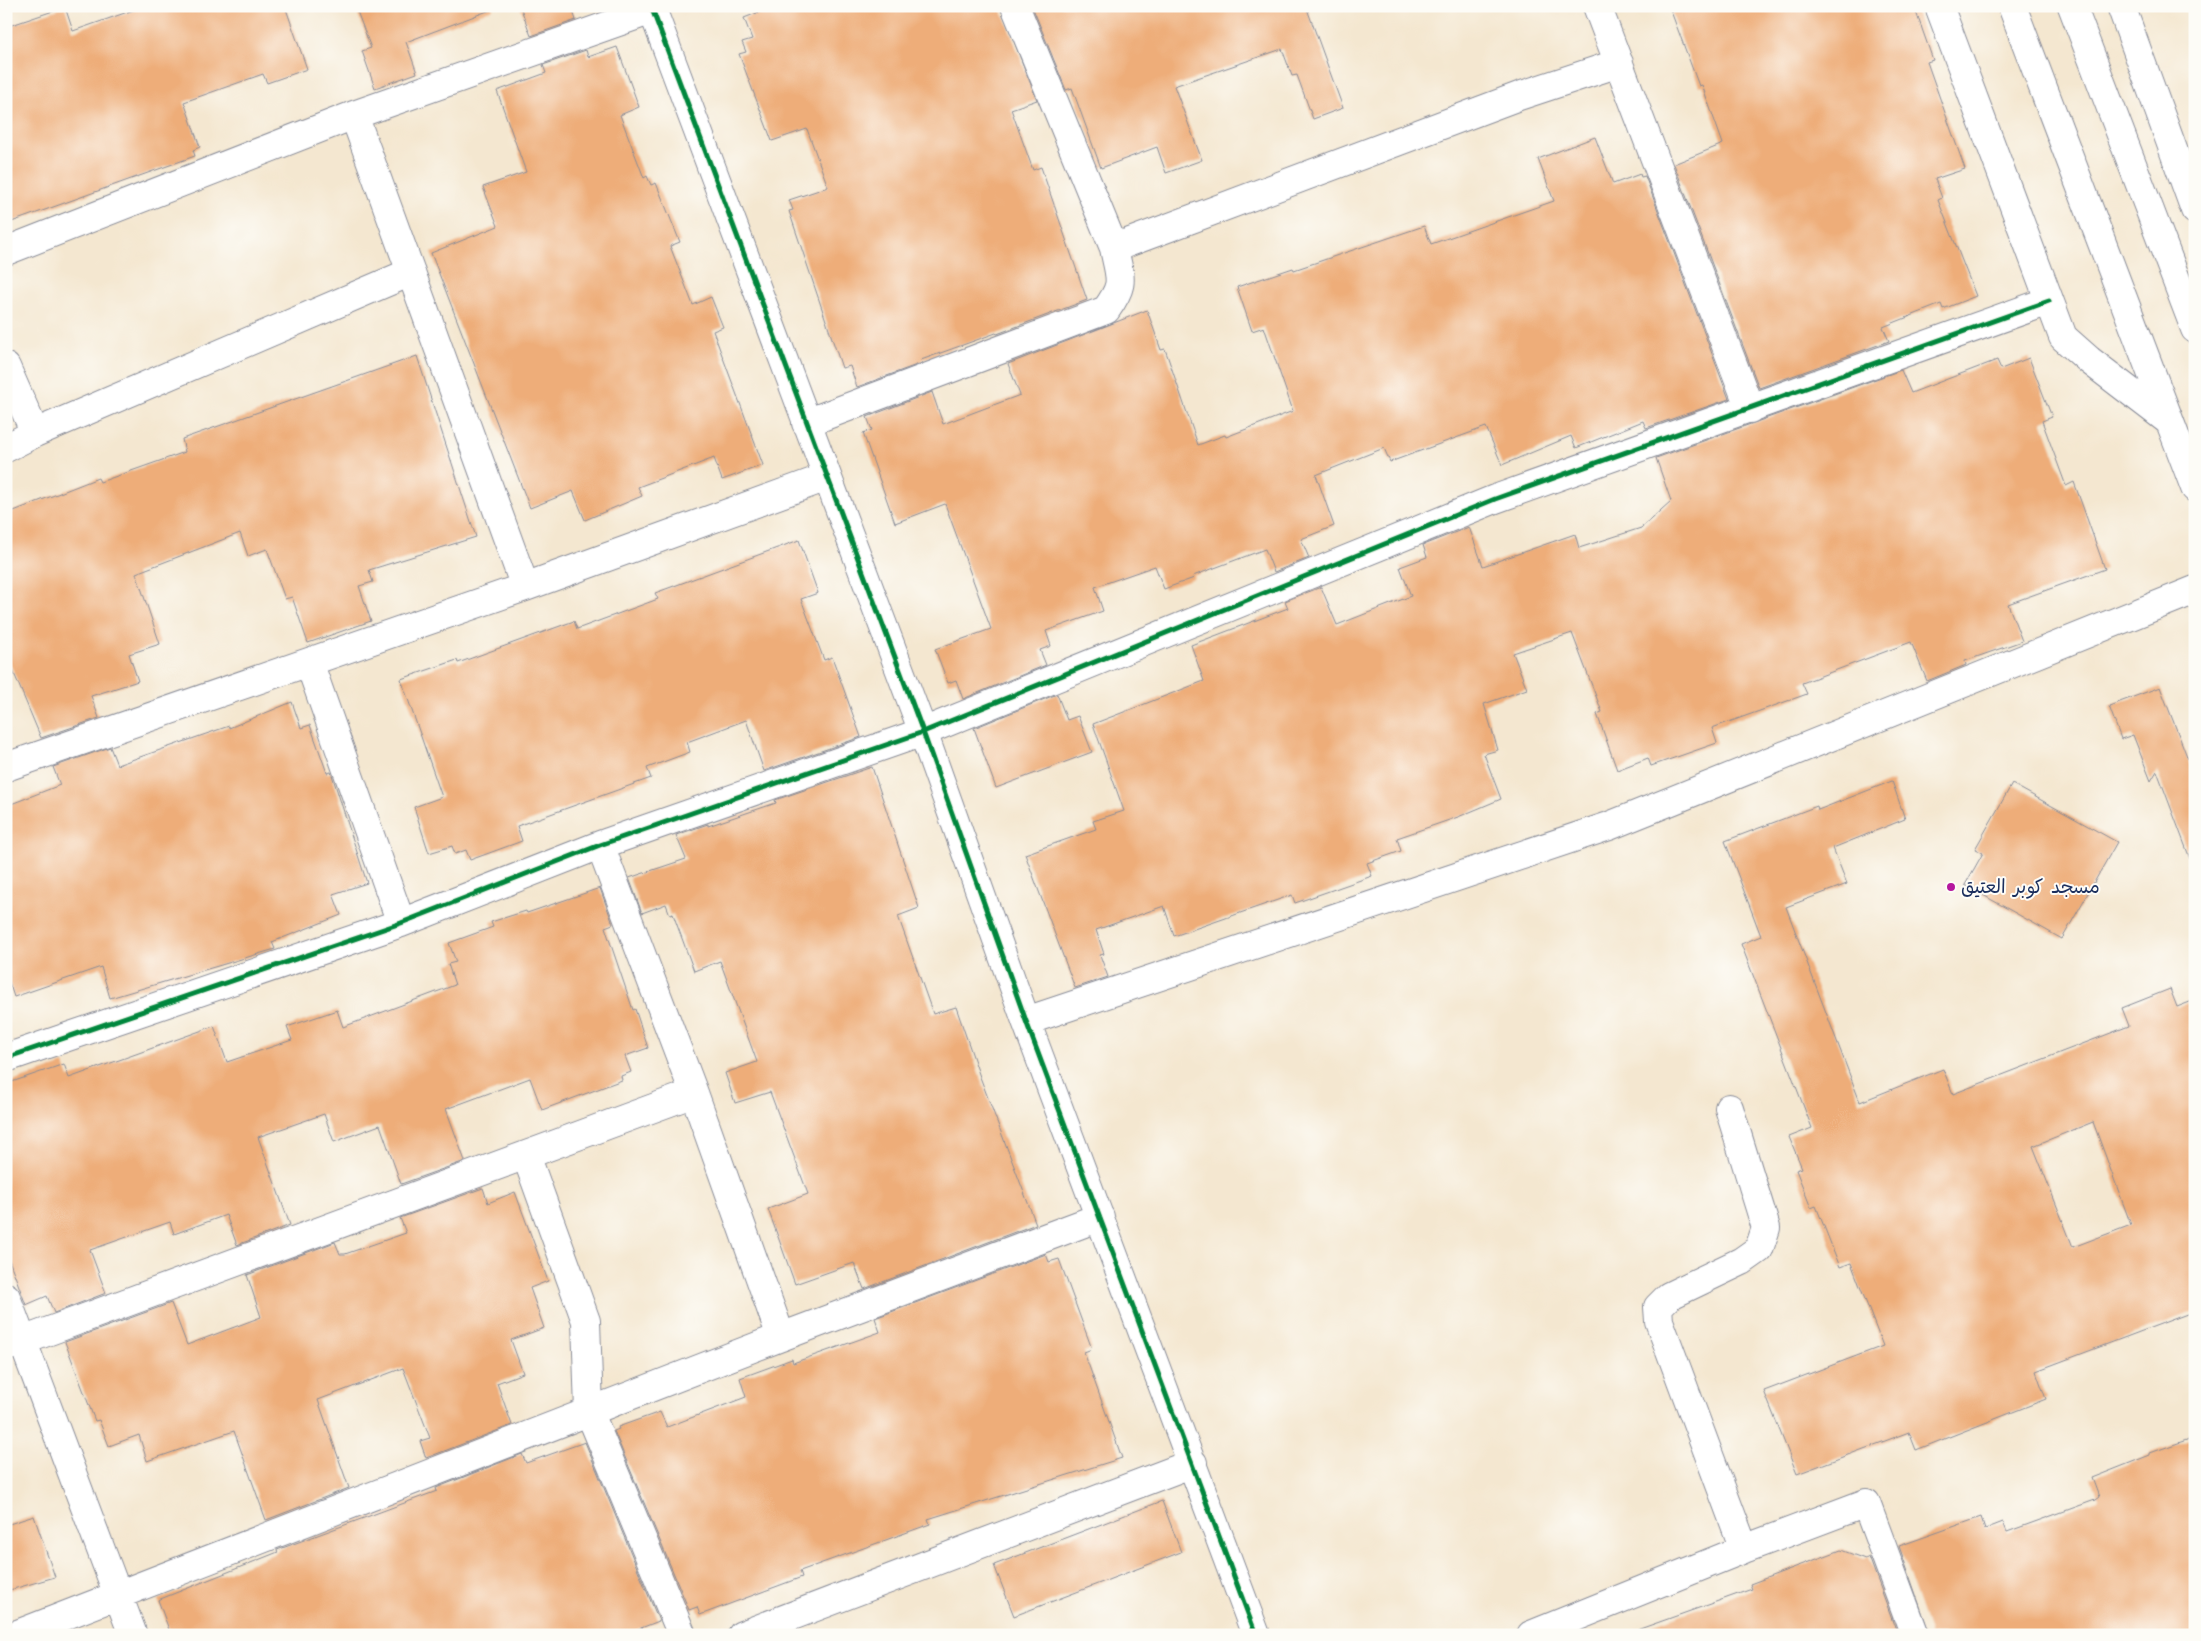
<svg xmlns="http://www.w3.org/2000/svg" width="2201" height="1641" font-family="'Architects Daughter','Playpen Sans Arabic',sans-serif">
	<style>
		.building { fill: #eead79; fill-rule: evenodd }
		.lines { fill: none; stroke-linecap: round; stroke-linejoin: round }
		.minor-casing { stroke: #888b97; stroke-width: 30 }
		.major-casing { stroke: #888b97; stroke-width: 30 }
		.minor { stroke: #fff; stroke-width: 28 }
		.major { stroke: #fff; stroke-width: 28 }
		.cycleway-casing { stroke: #fdfcf7; stroke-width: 8 }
		.cycleway { stroke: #00873e; stroke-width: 5 }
		.poi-dot { fill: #b5179e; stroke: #fdfcf7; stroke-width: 2 }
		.labels { text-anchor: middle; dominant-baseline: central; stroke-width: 4; stroke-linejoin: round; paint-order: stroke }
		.poi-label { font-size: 19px; fill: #1b2f5e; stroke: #fdfcf7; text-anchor: start }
	</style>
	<rect width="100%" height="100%" fill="#fdfcf7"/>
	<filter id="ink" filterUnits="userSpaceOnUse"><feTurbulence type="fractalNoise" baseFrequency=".02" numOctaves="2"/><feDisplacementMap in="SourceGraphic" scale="10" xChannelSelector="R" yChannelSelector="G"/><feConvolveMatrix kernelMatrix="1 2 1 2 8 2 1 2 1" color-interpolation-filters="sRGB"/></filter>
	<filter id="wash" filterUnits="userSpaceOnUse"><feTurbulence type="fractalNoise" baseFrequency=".0096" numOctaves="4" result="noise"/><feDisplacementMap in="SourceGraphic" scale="20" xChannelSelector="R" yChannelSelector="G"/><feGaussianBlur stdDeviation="1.12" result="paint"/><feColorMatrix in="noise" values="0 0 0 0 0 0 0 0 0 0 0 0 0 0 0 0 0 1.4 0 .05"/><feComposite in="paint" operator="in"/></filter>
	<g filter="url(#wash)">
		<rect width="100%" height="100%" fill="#f4e7d0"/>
		<g id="blocks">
			<!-- building -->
			<path class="building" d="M145,6H285L307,69L267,83L263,74L184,102L200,147L193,150L195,156L6,224V27L65,7L73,31Z
				M355,6H492L493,9L406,42L417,73L375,88L362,51L371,48Z
				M520,6H571L576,20L531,36Z
				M775,6H1000L1037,100L1011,109L1033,170L1041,167L1087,300L997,334L996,333L921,360L922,363L857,387L850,366L842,368L789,211L793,210L789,200L828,187L807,129L772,141L739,54L746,52L742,42L752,39L744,18Z
				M1032,6H1306L1343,108L1313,119L1297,75L1292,76L1282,49L1174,86L1202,160L1166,173L1157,147L1101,168L1072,88L1066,90Z
				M1669,6H1914L1933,60L1927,62L1965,169L1935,179L1942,198L1938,200L1976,296L1943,309L1941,304L1883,327L1889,341L1759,388L1674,164L1723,144L1702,85L1699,86Z
				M617,47L639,107L620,115L644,178L647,176L651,185L656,183L680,242L670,246L693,305L711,297L723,327L713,331L763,465L722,480L714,458L638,487L642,496L585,520L573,491L530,508L431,253L498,226L483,187L526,172L497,91L546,73L543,65L586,50L588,57Z
				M1595,137L1613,184L1640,174L1641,177L1645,176L1729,399L1646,428L1643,421L1576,448L1571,436L1502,465L1486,427L1390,462L1384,448L1316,475L1334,526L1301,539L1309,558L1274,572L1265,549L1193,576L1194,578L1164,589L1155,566L1095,587L1103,611L1046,631L1051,646L1040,650L1046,665L963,699L956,680L948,683L935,649L991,629L945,504L895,523L863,433L872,430L867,417L932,392L943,424L1020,395L1008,364L1147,310L1161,350L1165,349L1198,445L1225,435L1226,437L1293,411L1264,327L1252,331L1237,287L1293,268L1294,270L1424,226L1431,244L1554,201L1538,159Z
				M417,356L476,537L369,570L373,582L359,586L371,621L308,643L292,597L285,599L267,549L248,556L240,533L136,573L160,644L129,654L138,681L91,696L99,718L41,738L6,654V514L98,478L100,482L185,452L182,439Z
				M2029,358L2052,417L2042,421L2066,486L2074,482L2105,569L2008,604L2022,641L1965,661L1966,665L1927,681L1911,642L1802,683L1807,694L1712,728L1717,743L1651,766L1648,758L1617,770L1597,714L1602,712L1572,633L1513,653L1527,689L1484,704L1498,750L1484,754L1501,799L1458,817L1397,838L1401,851L1367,863L1372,876L1295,903L1292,895L1174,936L1164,906L1096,930L1104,954L1100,955L1108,977L1075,988L1025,854L1096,829L1093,821L1124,811L1093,724L1204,681L1191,645L1288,608L1285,601L1321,587L1337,625L1411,596L1400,567L1427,557L1423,545L1469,527L1483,566L1575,534L1579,548L1641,528L1671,501L1656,458L1901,370L1911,393L1997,360L2001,369Z
				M799,540L818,593L801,599L824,660L832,657L861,737L764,771L746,720L687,742L690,752L647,768L651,778L517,826L522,841L470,860L466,850L455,854L452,846L429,853L414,807L442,797L401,679L457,660L458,663L574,621L577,629L658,599L655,593Z
				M2160,687L2195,777V863L2192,864L2157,771L2151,781L2133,735L2121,739L2109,706Z
				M1057,694L1067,720L1078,716L1092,752L996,788L974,728Z
				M292,702L301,728L310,725L327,773L331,772L367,883L333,894L341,915L272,942L275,949L110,998L101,967L14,997L6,973V806L60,785L53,767L110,747L117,765L229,726V728Z
				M872,767L919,908L898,916L933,1014L956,1007L980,1077L1036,1224L864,1289L854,1263L795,1284L768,1209L808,1194L770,1092L735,1103L725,1073L757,1062L720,961L694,971L673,914L670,915L666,904L642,913L629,878L686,859L676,835L708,824V826L776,803L775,800Z
				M1892,781L1905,819L1833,848L1847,884L1786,907L1860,1102L1943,1069L1953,1094L2129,1026L2122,1008L2170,989L2177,1007L2195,1000V1311L2036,1371L2046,1399L1916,1450L1909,1432L1797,1474L1764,1391L1883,1346L1851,1263L1840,1267L1816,1206L1811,1208L1796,1170L1802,1168L1789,1137L1812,1128L1741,944L1761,936L1725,841L1817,806L1818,810ZM2093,1122L2131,1225L2073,1247L2033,1146Z
				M2012,784L2117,842L2062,939L1965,885L1983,853L1975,849Z
				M600,888L613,924L605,927L633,1010L635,1009L648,1048L625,1056L631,1072L621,1076L622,1080L542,1110L530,1078L446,1109L465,1161L401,1184L380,1125L334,1142L324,1114L258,1137L290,1225L237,1245L226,1215L174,1234L170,1222L90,1250L106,1293L54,1313L47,1296L26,1305L6,1252V1084L64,1064L69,1078L214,1026L227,1062L292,1040L287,1027L337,1010L343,1027L455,985L448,964L456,962L449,943L493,927L491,922L526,911L527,913Z
				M483,1188L488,1203L515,1192L548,1281L530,1288L544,1328L511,1340L523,1373L497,1383L512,1425L426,1458L420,1441L430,1438L403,1368L318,1400L349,1488L266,1520L234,1431L147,1461L139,1435L109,1446L99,1420L95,1421L65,1342L171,1303L187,1345L261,1317L247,1275L335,1242L340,1254H345L406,1233L400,1218Z
				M1046,1254L1049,1262L1059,1259L1092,1349L1084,1352L1122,1458L928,1519L930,1524L800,1571L802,1577L700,1615L697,1607L689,1610L614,1431L619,1429L618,1427L660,1412L667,1427L746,1397L740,1378L792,1359L793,1363L880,1332L875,1318Z
				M2195,1437V1635H1930L1899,1546L1981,1517L1985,1529L2003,1522L2007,1532L2095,1500L2099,1497L2092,1478L2150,1455V1453Z
				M585,1442L659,1621L623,1635H171L158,1600L278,1552L277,1550L437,1491L436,1488L522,1454L526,1463Z
				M1162,1501L1181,1552L1014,1616L994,1565Z
				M34,1516L55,1577L6,1591V1525Z
				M1841,1550L1865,1559L1869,1557L1898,1635H1638L1637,1630L1752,1589L1750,1584Z"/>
		</g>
	</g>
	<g filter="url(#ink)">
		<use href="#blocks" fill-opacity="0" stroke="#888b97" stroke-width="1"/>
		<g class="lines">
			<!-- minor casing -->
			<g class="minor-casing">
				<path id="minor" d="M651,6L923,732L1026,1021L1256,1635
					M1597,6L1750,409
					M354,115L525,587
					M1114,248L1519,96L1619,63
					M6,251L354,115L652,10
					M6,367L35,433
					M806,423L1106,310C1126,282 1120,280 1114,248L1015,6
					M6,448L35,433L411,272
					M309,662L401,923
					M6,767L525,587L827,477
					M600,845L694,1093L781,1337
					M1026,1021L1609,826L2195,590
					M6,1058L401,923L600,845L923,732L1495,499L2049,301
					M1729,1108L1766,1228L1759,1249L1742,1261L1669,1296L1658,1307L1659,1321L1744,1549
					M526,1155L586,1321L589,1411L682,1635
					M6,1297L133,1635
					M6,1347L694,1093
					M15,1635L781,1337L1100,1217
					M742,1635L1193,1463
					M1531,1635L1744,1549L1866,1503L1915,1635"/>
			</g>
			<!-- major casing -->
			<g class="major-casing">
				<path id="major" d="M1939,6L2063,337L2089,360L2170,422
					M2012,6L2195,488
					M2072,6L2195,329
					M2121,6L2195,210"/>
			</g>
			<!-- minor -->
			<use href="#minor" class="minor"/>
			<!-- major -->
			<use href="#major" class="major"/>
			<!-- cycleway casing -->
			<g class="cycleway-casing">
				<path id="cycleway" d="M651,6L923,732L1026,1021L1256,1635
					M6,1058L401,923L600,845L923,732L1495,499L2049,301"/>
			</g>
			<!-- cycleway -->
			<use href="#cycleway" class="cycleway"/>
		</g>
	</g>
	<!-- markers -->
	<circle class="poi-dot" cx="1951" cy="887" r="5"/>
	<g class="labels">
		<!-- poi labels -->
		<g class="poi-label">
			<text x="1961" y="887">مسجد كوبر العتيق</text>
		</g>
	</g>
	<!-- margin -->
	<rect width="2201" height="1641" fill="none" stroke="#fdfcf7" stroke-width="25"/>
</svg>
